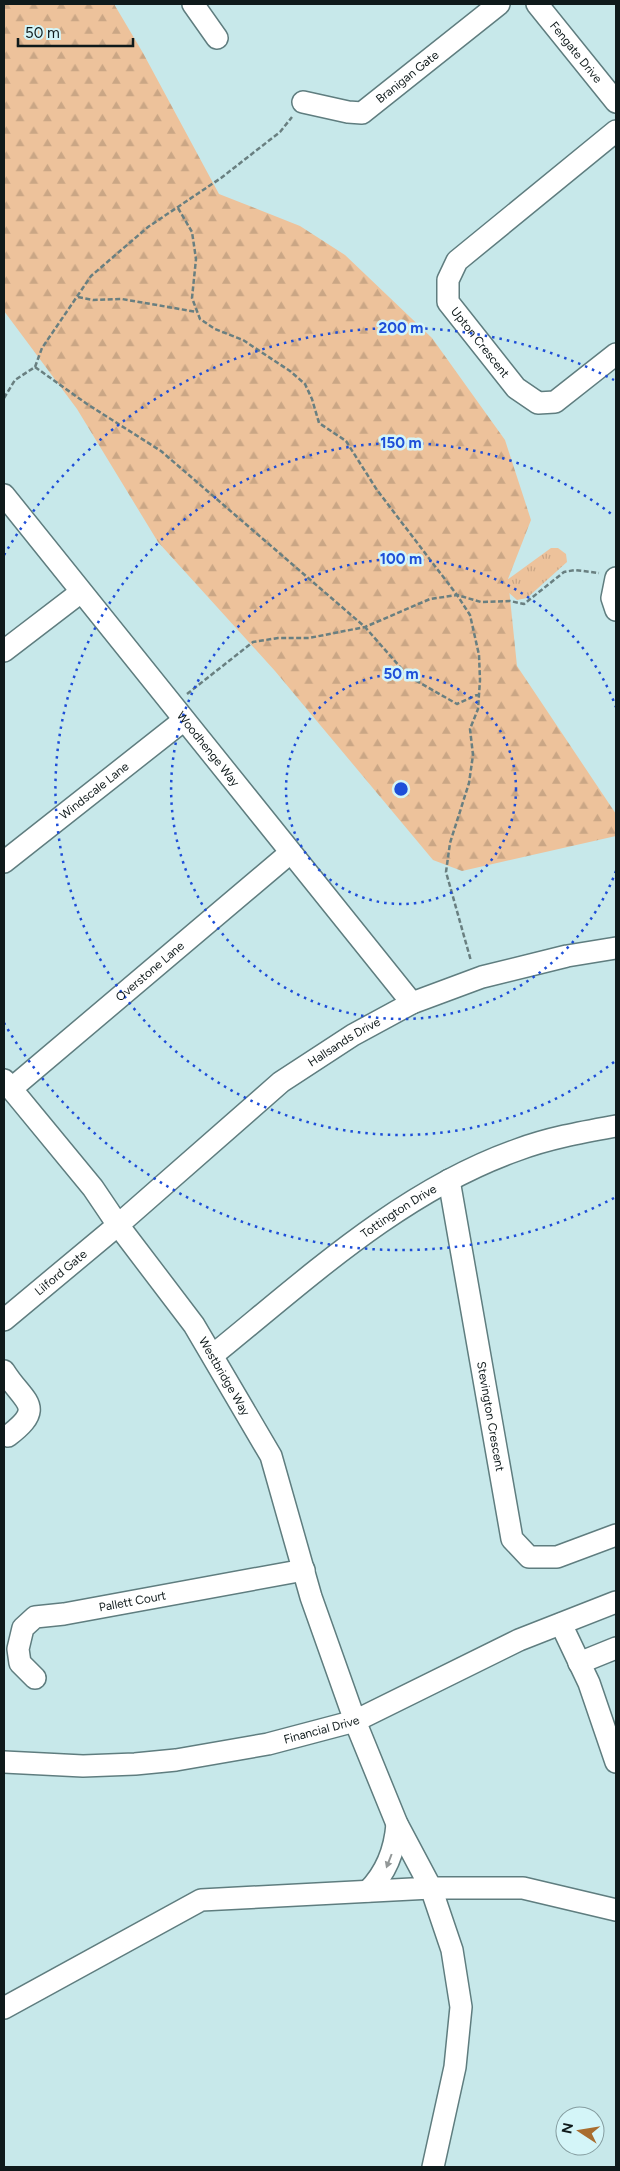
<svg xmlns="http://www.w3.org/2000/svg" width="620" height="2171" font-family="Figtree,sans-serif">
	<style>
		.grass { fill: url(#grass-tufts) }
		.forest { fill: url(#forest-firs) }
		.lines { fill: none; stroke-linecap: round; stroke-linejoin: round }
		.minor-casing { stroke: #5f7d7f; stroke-width: 24 }
		.path { stroke: #697f80; stroke-width: 2.5; stroke-dasharray: 5 2.5; stroke-linecap: butt }
		.minor { stroke: #fff; stroke-width: 21 }
		.oneway { fill: #939898 }
		.ring { fill: none; stroke: #1d4ed8; stroke-width: 2.5; stroke-dasharray: 2.5 5 }
		.labels { text-anchor: middle; dominant-baseline: central; stroke-width: 5; stroke-linejoin: round; paint-order: stroke }
		.street-label { font-size: 12px; fill: #0f1a1b; stroke: #d4f5f8 }
		.centre { fill: #1d4ed8; stroke: #d4f5f8; stroke-width: 2.5 }
		.ring-label { font-size: 15px; text-anchor: middle; font-weight: bold; fill: #1d4ed8; stroke: #d4f5f8; stroke-width: 5; stroke-linejoin: round; paint-order: stroke }
	</style>
	<defs>
		<pattern id="grass-tufts" width="24" height="20" patternUnits="userSpaceOnUse" patternTransform="scale(1.25)"><rect width="24" height="20" fill="#edc29b"/><path d="M3 7l-1-3M5 7V3M7 7l1-3M15 17l-1-3M17 17v-4M19 17l1-3" fill="none" stroke="#caa685"/></pattern>
		<pattern id="forest-firs" width="22" height="20" patternUnits="userSpaceOnUse" patternTransform="scale(1.25)"><rect width="22" height="20" fill="#edc29b"/><path d="M5 1l3.5 6h-7zM16 11l3.5 6h-7z" fill="#caa685"/></pattern>
	</defs>
	<rect width="100%" height="100%" fill="#c7e8ea"/>
	<!-- grass -->
	<path class="grass" d="M551,548H558L566,554L567,562L527,598L517,600L507,591V580Z"/>
	<!-- forest -->
	<path class="forest" d="M4,4H114L143,53L219,194L300,226L345,255L432,338L505,440L531,520L508,579L517,666L616,814V836L462,871L433,860L275,671L158,542L77,409L4,311Z"/>
	<g class="lines">
		<!-- minor casing -->
		<g class="minor-casing">
			<g id="minor">
				<path d="M193,4L217,38"/>
				<path id="s1" d="M537,4L616,102"/>
				<path id="s2" d="M303,102L348,112L362,113L499,4"/>
				<path id="s3" d="M616,131L457,261L448,280V302L516,388L538,403L555,402L616,354"/>
				<path id="s4" d="M4,495L412,1003"/>
				<path d="M616,578L612,598L616,610"/>
				<path d="M4,651L81,592"/>
				<path id="s5" d="M4,862L184,720"/>
				<path id="s6" d="M4,1080L93,1188L118,1225L194,1325L271,1456L311,1597L355,1721L397,1824L431,1888L201,1900L4,2008"/>
				<path id="s7" d="M11,1089L290,853"/>
				<path id="s8" d="M449,1180L512,1539L529,1557H557L616,1535"/>
				<path id="s9" d="M4,1320L118,1225L281,1082L353,1035L412,1003L482,977L567,956L616,948"/>
				<path id="s10" d="M213,1355C307,1279 401,1191 517,1150C549,1138 583,1132 616,1126"/>
				<path d="M4,1371C24,1403 47,1406 8,1436"/>
				<path d="M561,1624L589,1683L616,1762"/>
				<path d="M579,1663L616,1648"/>
				<path id="s11" d="M35,1678L20,1663L18,1649L23,1628L35,1617L64,1614L304,1570"/>
				<path id="s12" d="M4,1762L83,1766L135,1764L176,1760L268,1744L355,1721L519,1640L616,1602"/>
				<path d="M368,1891C387,1872 395,1850 397,1824"/>
				<path d="M433,2167L455,2067L461,2007L452,1950L431,1888H523L616,1910"/>
			</g>
		</g>
		<!-- path -->
		<path class="path" d="M178,208L192,232L196,259L192,298L200,319L215,329L243,340L290,371L305,384L312,399L319,423L346,441L377,490L457,595L470,615L479,655L480,680L478,709L470,729L473,755L469,783L450,843L446,872L471,961
			M78,297L93,300L122,299L197,312
			M35,367L87,404L161,451L365,627L408,676L457,704L479,694
			M4,398L15,380L35,367L42,348L91,276L148,227L221,178L280,132L292,117
			M187,694L253,642L278,638H309L365,627L430,599L457,595L481,602L510,601L524,604L564,572L575,570L599,573"/>
		<!-- minor -->
		<use href="#minor" class="minor"/>
	</g>
	<!-- one-way arrows -->
	<defs><path id="oneway-solid" d="M-6-.8H1V-3.2L6.5 0L1 3.2V.8H-6Z" transform="scale(1.25)"/></defs>
	<use class="oneway" href="#oneway-solid" transform="translate(389 1861) rotate(111)"/>
	<!-- distance rings -->
	<g class="ring">
		<circle cx="401" cy="789" r="115"/>
		<path d="M616 871A230 230 0 1 1 616 707"/>
		<path d="M614 1062A346 346 0 1 1 614 516"/>
		<path d="M614 1198A461 461 0 0 1 4 1023M4 555A461 461 0 0 1 614 380"/>
	</g>
	<g class="labels">
		<!-- street labels -->
		<g class="street-label">
			<text stroke="none"><textPath href="#s1" startOffset="62">Fengate Drive</textPath></text>
			<text stroke="none"><textPath href="#s2" startOffset="118">Branigan Gate</textPath></text>
			<text stroke="none"><textPath href="#s3" startOffset="300">Upton Crescent</textPath></text>
			<text stroke="none"><textPath href="#s4" startOffset="326">Woodhenge Way</textPath></text>
			<text stroke="none"><textPath href="#s5" startOffset="115">Windscale Lane</textPath></text>
			<text stroke="none"><textPath href="#s7" startOffset="182">Overstone Lane</textPath></text>
			<text stroke="none"><textPath href="#s9" startOffset="440">Hallsands Drive</textPath></text>
			<text stroke="none"><textPath href="#s10" startOffset="235">Tottington Drive</textPath></text>
			<text stroke="none"><textPath href="#s9" startOffset="74">Lilford Gate</textPath></text>
			<text stroke="none"><textPath href="#s6" startOffset="370">Westbridge Way</textPath></text>
			<text stroke="none"><textPath href="#s8" startOffset="240">Stevington Crescent</textPath></text>
			<text stroke="none"><textPath href="#s11" startOffset="172">Pallett Court</textPath></text>
			<text stroke="none"><textPath href="#s12" startOffset="321">Financial Drive</textPath></text>
		</g>
	</g>
	<circle cx="401" cy="789" r="8" class="centre"/>
	<g class="ring-label">
		<text x="401" y="333">200 m</text>
		<text x="401" y="448">150 m</text>
		<text x="401" y="564">100 m</text>
		<text x="401" y="679">50 m</text>
	</g>
	<!-- border -->
	<rect width="620" height="2171" fill="none" stroke="#0f1a1b" stroke-width="10"/>
	<!-- north arrow -->
	<g transform="translate(580 2131) rotate(282)"><circle r="24" fill="#d4f5f8" stroke="#859da0"/>
	<path d="M0-4L9 19L0 12L-9 19Z" fill="#a96d2f"/>
	<text y="-8" font-size="14" font-weight="bold" text-anchor="middle" fill="#0f1a1b">N</text>
	</g>
	<!-- scale -->
	<path d="M18 38v8h115v-8" fill="none" stroke="#0f1a1b" stroke-width="2.5"/>
	<text x="25" y="38" font-size="15" fill="#0f1a1b" stroke="#d4f5f8" stroke-width="4" paint-order="stroke">50 m</text>
</svg>
